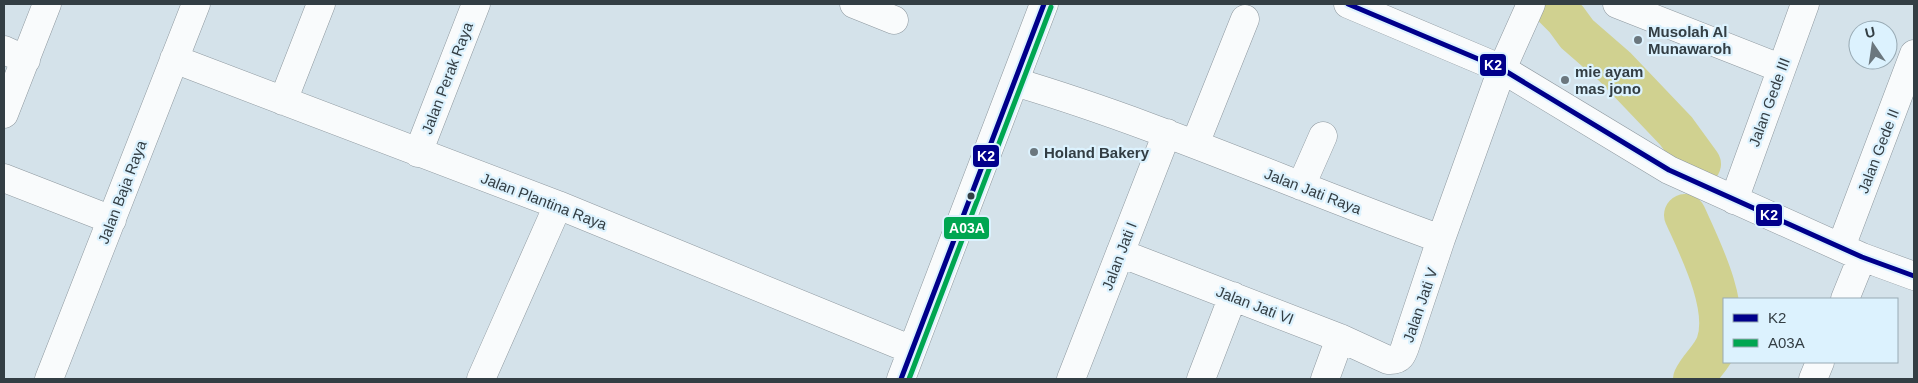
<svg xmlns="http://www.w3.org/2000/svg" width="1918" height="383" font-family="Helvetica,sans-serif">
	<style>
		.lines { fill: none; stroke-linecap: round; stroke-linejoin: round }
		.river { stroke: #d0d190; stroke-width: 42 }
		.minor-casing { stroke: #8e989f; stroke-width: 29 }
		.minor { stroke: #f9fbfc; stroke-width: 28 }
		.bus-1-casing { stroke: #dcf2fe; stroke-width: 9 }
		.bus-2-casing { stroke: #dcf2fe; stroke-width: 9 }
		.bus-1 { stroke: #00008b; stroke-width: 5 }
		.bus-2 { stroke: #00a651; stroke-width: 5 }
		.poi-dot { fill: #6b777e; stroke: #dcf2fe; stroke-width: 2 }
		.bus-dot { fill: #333e44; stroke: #dcf2fe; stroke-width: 2 }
		.labels { text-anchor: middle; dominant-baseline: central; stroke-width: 4.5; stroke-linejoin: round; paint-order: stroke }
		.poi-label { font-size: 15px; font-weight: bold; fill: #333e44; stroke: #dcf2fe; text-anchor: start }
		.street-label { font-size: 15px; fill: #333e44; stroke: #dcf2fe }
		.line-badge { stroke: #dcf2fe; stroke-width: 2 }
		.badge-label { font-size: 14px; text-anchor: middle; font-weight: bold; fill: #fff }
	</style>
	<rect width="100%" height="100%" fill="#d4e2ea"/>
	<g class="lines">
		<!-- river -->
		<path class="river" d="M1551,4L1566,19L1577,34L1615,67L1676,131L1700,164
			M1685,215C1700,248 1730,307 1717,344C1712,358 1700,366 1694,379"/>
		<!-- minor casing -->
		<g class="minor-casing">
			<path id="minor" d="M854,4L894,20
				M1348,4L1502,69L1669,170L1862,257L1914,276
				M1617,4L1780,68
				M4,50L26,60
				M174,59L558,205L912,350
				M1015,82C1160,125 1299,188 1441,239L1502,69L1531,4
				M283,101L321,4
				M4,114L47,4
				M1195,144L1245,19
				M418,153L476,4
				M4,178L112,220
				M1301,186L1323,136
				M1734,200L1805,4
				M1841,247L1914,54
				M1120,253L1340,338L1388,360C1402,361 1403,353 1407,341L1441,239
				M1845,299L1862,257
				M49,379L196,4
				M481,379L558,205
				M901,379L1044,4
				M1071,379L1167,133
				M1201,379L1233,296
				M1325,379L1340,338
				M1813,379L1820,362"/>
		</g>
		<!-- minor -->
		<use href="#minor" class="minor"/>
		<!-- bus-1 casing -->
		<g class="bus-1-casing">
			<path id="bus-1" d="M1348,4L1502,69L1669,170L1862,257L1914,276
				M901,379L1044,4"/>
		</g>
		<!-- bus-2 casing -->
		<g class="bus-2-casing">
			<path id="bus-2" d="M909,379L1051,7"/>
		</g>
		<!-- bus-1 -->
		<use href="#bus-1" class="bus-1"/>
		<!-- bus-2 -->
		<use href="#bus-2" class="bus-2"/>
	</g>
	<!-- markers -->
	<g class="poi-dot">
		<circle cx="1638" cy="40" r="5"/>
		<circle cx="1565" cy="80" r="5"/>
		<circle cx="1034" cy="152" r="5"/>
	</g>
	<circle class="bus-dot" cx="971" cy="196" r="4.5"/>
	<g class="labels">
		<!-- poi labels -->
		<g class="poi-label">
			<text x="1648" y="31">Musolah Al<tspan x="1648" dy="17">Munawaroh</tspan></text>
			<text x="1575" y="71">mie ayam<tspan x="1575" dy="17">mas jono</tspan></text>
			<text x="1044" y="152">Holand Bakery</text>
		</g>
		<!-- street labels -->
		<g class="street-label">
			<text transform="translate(447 78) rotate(-69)">Jalan Perak Raya</text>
			<text transform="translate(1769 102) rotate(-70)">Jalan Gede III</text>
			<text transform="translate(1878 151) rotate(-69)">Jalan Gede II</text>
			<text transform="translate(1313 191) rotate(21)">Jalan Jati Raya</text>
			<text transform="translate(122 192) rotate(-69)">Jalan Baja Raya</text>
			<text transform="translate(544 201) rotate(21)">Jalan Plantina Raya</text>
			<text transform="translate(1119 256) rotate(-69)">Jalan Jati I</text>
			<text transform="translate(1255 305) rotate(21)">Jalan Jati VI</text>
			<text transform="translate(1420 305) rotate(-71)">Jalan Jati V</text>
		</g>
	</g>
	<g class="line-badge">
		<rect x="1479" y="53" width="28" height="24" rx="5" fill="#00008b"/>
		<rect x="972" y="144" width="28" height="24" rx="5" fill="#00008b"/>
		<rect x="1755" y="203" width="28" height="24" rx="5" fill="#00008b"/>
		<rect x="943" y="216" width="47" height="24" rx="5" fill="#00a651"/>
	</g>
	<g class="badge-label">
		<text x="1493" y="70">K2</text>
		<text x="986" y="161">K2</text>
		<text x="1769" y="220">K2</text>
		<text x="967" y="233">A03A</text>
	</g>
	<!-- border -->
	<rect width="1918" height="383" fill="none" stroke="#333e44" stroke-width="10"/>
	<!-- legend -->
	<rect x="1723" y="298" width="175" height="65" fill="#dcf2fe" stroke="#98aab4"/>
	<rect x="1733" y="314" width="25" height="8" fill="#00008b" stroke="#98aab4"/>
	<text x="1768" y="323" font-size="15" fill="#333e44">K2</text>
	<rect x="1733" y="339" width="25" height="8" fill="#00a651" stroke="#98aab4"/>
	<text x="1768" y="348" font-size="15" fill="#333e44">A03A</text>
	<!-- north arrow -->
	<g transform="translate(1873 45) rotate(347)"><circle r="24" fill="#dcf2fe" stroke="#98aab4"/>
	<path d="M0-4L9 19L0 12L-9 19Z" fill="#6b777e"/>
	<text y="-8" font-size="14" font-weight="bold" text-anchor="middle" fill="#333e44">U</text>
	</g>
</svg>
